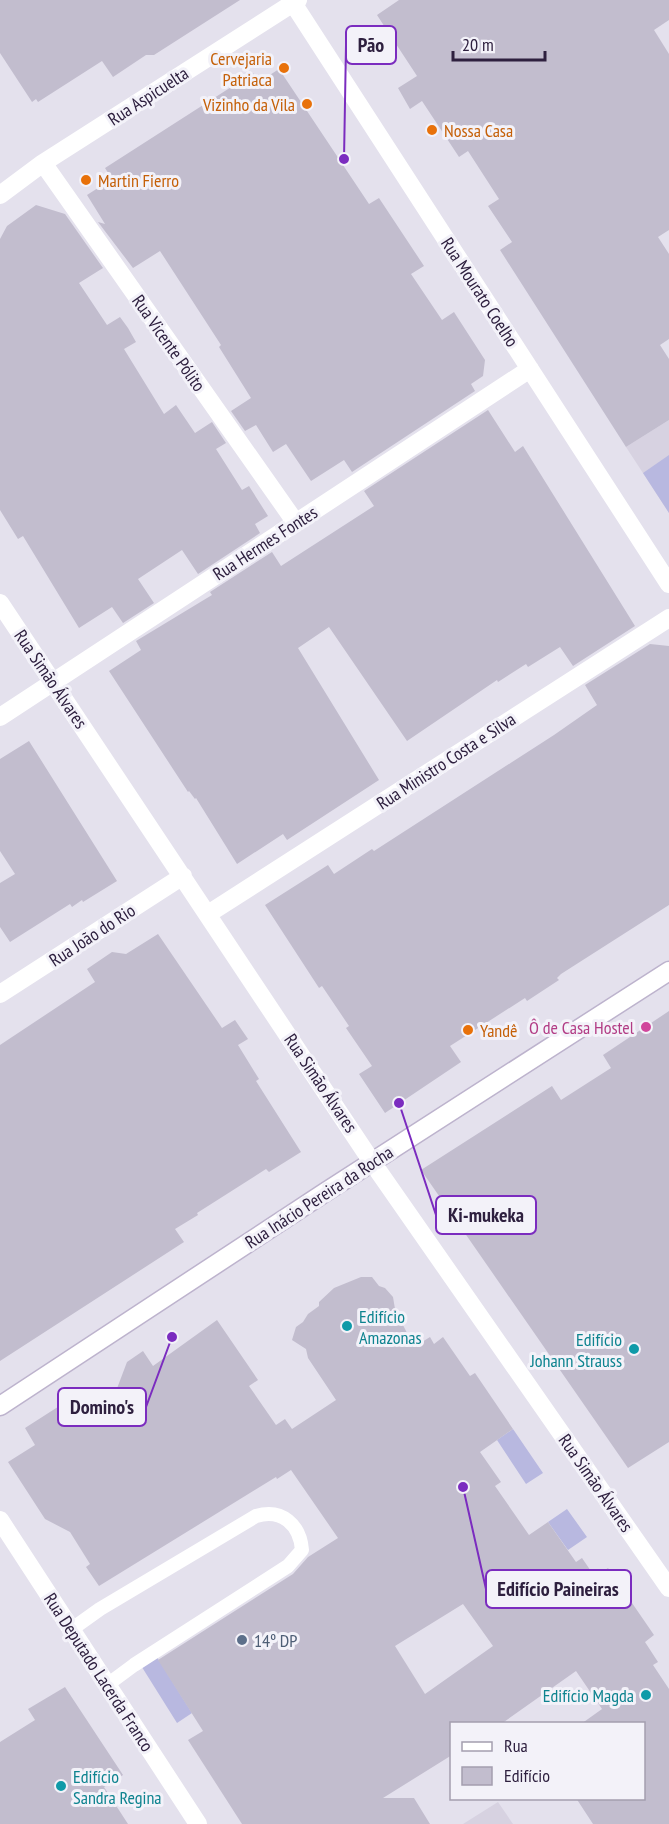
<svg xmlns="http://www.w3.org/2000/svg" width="669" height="1824" font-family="'PT Sans Narrow',sans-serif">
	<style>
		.built { fill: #d7d2e1 }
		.green { fill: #b8b8e0 }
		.building { fill: #c2bdce; fill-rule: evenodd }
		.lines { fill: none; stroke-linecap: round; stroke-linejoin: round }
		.secondary-casing { stroke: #bdb3cd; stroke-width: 21 }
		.lane { stroke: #fff; stroke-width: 14 }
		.street { stroke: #fff; stroke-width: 18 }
		.secondary { stroke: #fff; stroke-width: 18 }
		.food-dot { fill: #e8710a; stroke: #f3f2f9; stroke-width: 2 }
		.hotel-dot { fill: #d1479c; stroke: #f3f2f9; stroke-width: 2 }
		.culture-dot { fill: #0f9aa8; stroke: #f3f2f9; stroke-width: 2 }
		.service-dot { fill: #5c6f8a; stroke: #f3f2f9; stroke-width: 2 }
		.labels { text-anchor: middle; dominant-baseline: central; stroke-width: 6; stroke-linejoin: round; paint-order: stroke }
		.food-label { font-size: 18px; fill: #c56008; stroke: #f3f2f9; text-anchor: start }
		.street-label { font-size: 18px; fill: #2e203f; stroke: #f3f2f9 }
		.hotel-label { font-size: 18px; fill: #b23c85; stroke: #f3f2f9; text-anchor: end }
		.culture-label { font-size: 18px; fill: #0d838f; stroke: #f3f2f9; text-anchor: start }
		.service-label { font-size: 18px; fill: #4e5e75; stroke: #f3f2f9; text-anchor: start }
		.leader { fill: none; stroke: #7b2cbf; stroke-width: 2 }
		.callout-dot { fill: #7b2cbf; stroke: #f3f2f9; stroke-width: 2 }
		.callout { fill: #f3f2f9; stroke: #7b2cbf; stroke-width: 2 }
		.callout-label { font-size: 20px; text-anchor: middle; font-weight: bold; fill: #2e203f }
	</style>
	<rect width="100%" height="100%" fill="#e4e1ed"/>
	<!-- built -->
	<path class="built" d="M669,420V513L626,447Z
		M498,1802L513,1824H463Z"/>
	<!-- green -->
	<path class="green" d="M669,455V513L643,473Z
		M513,1429L543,1473L526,1484L497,1440Z
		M567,1509L587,1537L568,1550L548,1522Z
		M155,1654L192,1713L177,1723L140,1664Z"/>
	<!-- building -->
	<path class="building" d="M0,0H240L154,55H146L113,77L102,61L38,102L36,99L32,102L0,53Z
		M399,0H669V20L654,30L669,54V230L658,237L669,254V339L660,345L669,359V420L626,447L500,250L512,242L488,206L499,199L468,151L459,157L422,101L410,109L398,88L417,76L377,15Z
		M279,69L369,204L379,198L424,266L411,274L442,320L454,312L485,360L483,376L471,384L475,391L352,472L344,460L311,481L286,444L273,452L256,425L245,431L231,411L251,398L219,347L221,345L160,251L133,268L98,222L105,224L87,195L112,179L105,168L253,73L259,82Z
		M36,205L65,214L103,268L79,283L107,325L120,317L128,328L136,342L124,349L164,414L176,405L195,433L212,422L226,443L216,449L242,490L249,486L268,516L255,524L260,533L198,574L182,550L138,579L154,603L123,623L112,607L79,628L23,536L18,539L0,510V239L7,226Z
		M488,410L515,452L523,446L635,626L573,666L560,647L528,667L526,664L498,682L497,680L407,741L329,627L298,648L379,780L287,840L283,834L237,864L196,798L195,799L189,791L188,792L109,671L141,650L136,641L212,595L210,592L272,552L281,566L374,506L364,491Z
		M650,644L669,646V905L561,974L557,978L559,980L527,1001L525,998L450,1046L461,1062L385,1113L359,1074L372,1066L346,1028L349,1026L322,986L319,988L265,905L328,865L334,874L372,849L374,851L554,735L597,705L585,685Z
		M29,741L117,881L83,902L82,900L72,907L70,904L10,942L0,927V883L15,874L0,851V759Z
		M158,934L222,1028L235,1020L248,1039L238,1045L259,1079L256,1081L301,1152L269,1172L266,1169L197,1213L198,1215L175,1229L184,1242L0,1361V1045L95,982L87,969L112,952L126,954Z
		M669,1011V1442L628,1468L421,1170L552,1086L561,1100L611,1068L603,1055Z
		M361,1277H372L379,1286L385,1288L393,1297L395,1309L414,1347L430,1337L434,1344L443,1337L470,1376L475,1373L513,1429L480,1452L501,1482L495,1486L529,1535L548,1522L576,1562L582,1558L595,1577L608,1568L654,1635L645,1642L658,1662L653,1665L669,1689V1824H593L576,1798H644V1724H581L602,1709L576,1671L501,1724H452V1755L383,1798H414L430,1824H242L188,1740L203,1731L158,1660L293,1574L308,1557L338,1538L291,1470L277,1479L276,1477L99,1586L86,1567L90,1564L70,1532L45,1519L8,1462L35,1445L25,1428L64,1403L74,1417L99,1403L113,1399L127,1362L143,1351L153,1366L217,1320L258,1380L249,1386L276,1425L285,1419L292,1429L336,1400L308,1358L306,1349L292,1340L296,1327L303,1322L308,1314L319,1306V1302L334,1288ZM463,1604L493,1646L425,1694L395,1646Z
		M65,1687L123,1775L104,1787L128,1824H0V1742L35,1720L28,1709Z"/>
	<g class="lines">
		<!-- secondary casing -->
		<g class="secondary-casing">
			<path id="secondary" d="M0,1406L324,1193L669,971"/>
		</g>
		<!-- lane -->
		<path class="lane" d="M72,1629L100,1609L256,1516C282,1508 300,1525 302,1550L288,1566L134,1665L107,1685"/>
		<!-- street -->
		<path class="street" d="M291,0L669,584
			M43,163L296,523
			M0,195L43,163L298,0
			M0,603L372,1162L669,1588
			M0,717L530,369
			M208,914L669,618
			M0,994L183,876
			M0,1520L198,1824"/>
		<!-- secondary -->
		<use href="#secondary" class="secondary"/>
	</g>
	<!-- markers -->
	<g class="food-dot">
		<circle cx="284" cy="68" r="6"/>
		<circle cx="307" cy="104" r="6"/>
		<circle cx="432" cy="130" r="6"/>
		<circle cx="86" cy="180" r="6"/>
		<circle cx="468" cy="1030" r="6"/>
	</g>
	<circle class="hotel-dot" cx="646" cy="1027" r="6"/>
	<g class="culture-dot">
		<circle cx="347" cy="1326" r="6"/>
		<circle cx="634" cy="1349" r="6"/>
		<circle cx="646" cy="1695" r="6"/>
		<circle cx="61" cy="1786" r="6"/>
	</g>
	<circle class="service-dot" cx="242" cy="1640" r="6"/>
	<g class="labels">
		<!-- food labels -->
		<g class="food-label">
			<text x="272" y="58" text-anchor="end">Cervejaria<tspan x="272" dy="21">Patriaca</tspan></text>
			<text x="295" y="104" text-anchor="end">Vizinho da Vila</text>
			<text x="444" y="130">Nossa Casa</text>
			<text x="98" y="180">Martin Fierro</text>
			<text x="480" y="1030">Yandê</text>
		</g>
		<!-- street labels -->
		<g class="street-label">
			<text transform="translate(148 96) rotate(-33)">Rua Aspicuelta</text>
			<text transform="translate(480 292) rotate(57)">Rua Mourato Coelho</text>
			<text transform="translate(169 343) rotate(55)">Rua Vicente Pólito</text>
			<text transform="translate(265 543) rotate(-33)">Rua Hermes Fontes</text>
			<text transform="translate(51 679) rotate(56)">Rua Simão Álvares</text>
			<text transform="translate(446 761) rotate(-33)">Rua Ministro Costa e Silva</text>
			<text transform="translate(92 935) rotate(-33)">Rua João do Rio</text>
			<text transform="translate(321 1083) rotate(56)">Rua Simão Álvares</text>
			<text transform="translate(319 1197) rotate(-33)">Rua Inácio Pereira da Rocha</text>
			<text transform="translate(596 1483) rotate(55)">Rua Simão Álvares</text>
			<text transform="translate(99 1672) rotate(57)">Rua Deputado Lacerda Franco</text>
		</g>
		<!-- hotel labels -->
		<g class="hotel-label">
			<text x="634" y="1027">Ô de Casa Hostel</text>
		</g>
		<!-- culture labels -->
		<g class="culture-label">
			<text x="359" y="1316">Edifício<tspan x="359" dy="21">Amazonas</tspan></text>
			<text x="622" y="1339" text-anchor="end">Edifício<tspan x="622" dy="21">Johann Strauss</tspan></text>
			<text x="634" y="1695" text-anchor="end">Edifício Magda</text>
			<text x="73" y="1776">Edifício<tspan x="73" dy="21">Sandra Regina</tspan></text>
		</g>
		<!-- service labels -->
		<g class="service-label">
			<text x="254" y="1640">14º DP</text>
		</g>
	</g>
	<!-- callouts -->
	<path class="leader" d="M344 159L346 45M399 1103L436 1215M172 1337L146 1407M463 1487L486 1589"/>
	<g class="callout-dot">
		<circle cx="344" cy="159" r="6"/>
		<circle cx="399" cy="1103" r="6"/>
		<circle cx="172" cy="1337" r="6"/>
		<circle cx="463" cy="1487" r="6"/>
	</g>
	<g class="callout">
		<rect x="346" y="26" width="50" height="38" rx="6"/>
		<rect x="436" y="1196" width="100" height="38" rx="6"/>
		<rect x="58" y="1388" width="88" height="38" rx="6"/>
		<rect x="486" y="1570" width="145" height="38" rx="6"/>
	</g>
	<g class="callout-label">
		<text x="371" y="52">Pão</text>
		<text x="486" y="1222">Ki-mukeka</text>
		<text x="102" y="1414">Domino's</text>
		<text x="558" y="1596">Edifício Paineiras</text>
	</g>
	<!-- legend -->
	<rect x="450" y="1722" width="195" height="78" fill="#f3f2f9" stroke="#a49eaf" stroke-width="1.5"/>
	<rect x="462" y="1742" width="30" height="9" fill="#ffffff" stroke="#a49eaf" stroke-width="1.5"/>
	<text x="504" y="1752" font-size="18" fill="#2e203f">Rua</text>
	<rect x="462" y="1767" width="30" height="18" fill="#c2bdce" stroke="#a49eaf" stroke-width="1.5"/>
	<text x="504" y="1782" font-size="18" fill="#2e203f">Edifício</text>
	<!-- scale -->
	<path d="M453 51v9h92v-9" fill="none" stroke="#2e203f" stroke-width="3"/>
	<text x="462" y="51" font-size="18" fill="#2e203f" stroke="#f3f2f9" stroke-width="4.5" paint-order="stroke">20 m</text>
</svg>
